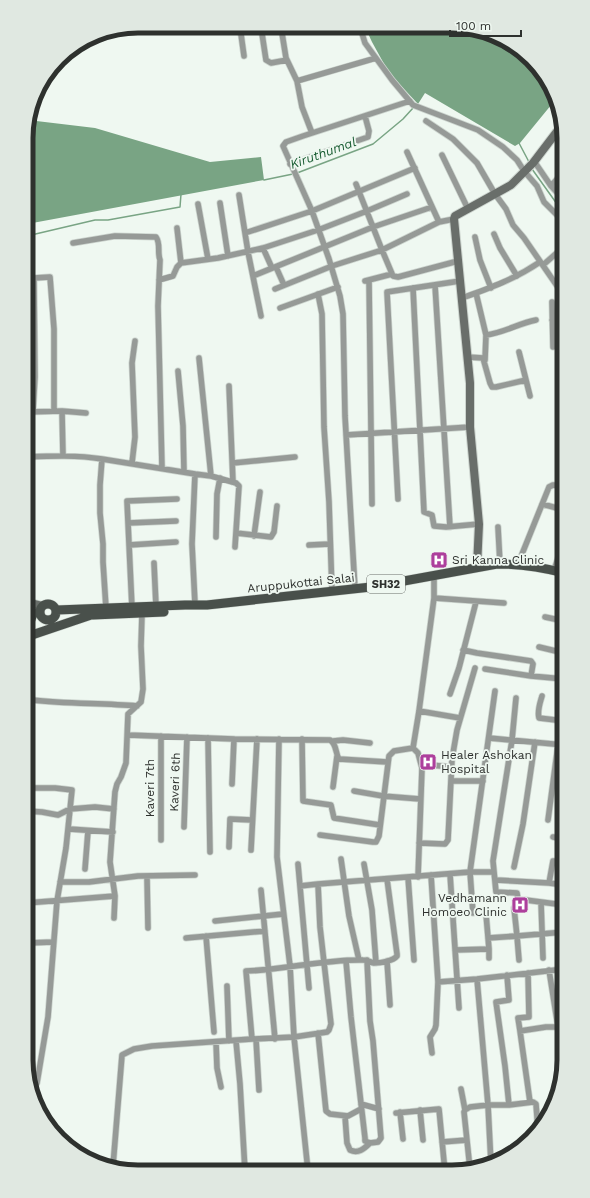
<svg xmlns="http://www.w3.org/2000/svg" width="590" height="1198" font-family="'Work Sans',sans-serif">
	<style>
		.water { fill: #79a484 }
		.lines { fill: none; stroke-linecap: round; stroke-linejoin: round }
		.stream { stroke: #79a484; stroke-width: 1.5 }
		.street-casing { stroke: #ccd4ce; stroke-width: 7 }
		.secondary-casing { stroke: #ccd4ce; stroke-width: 10 }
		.primary-casing { stroke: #ccd4ce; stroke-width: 10 }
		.street { stroke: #969a97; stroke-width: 5.5 }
		.secondary { stroke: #696e6a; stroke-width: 8 }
		.primary { stroke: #49504b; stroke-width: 9 }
		.labels { text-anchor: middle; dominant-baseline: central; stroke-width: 3.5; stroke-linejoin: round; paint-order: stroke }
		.shield { fill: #eff8f1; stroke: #686d68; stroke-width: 1 }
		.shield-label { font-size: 11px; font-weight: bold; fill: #2e312e }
		.poi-label { font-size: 12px; fill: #2e312e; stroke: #eff8f1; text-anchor: start }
		.street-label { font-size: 12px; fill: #2e312e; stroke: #eff8f1 }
		.water-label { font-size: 13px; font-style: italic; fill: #1b5e34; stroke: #eff8f1 }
		.rim { fill: none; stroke: #2e312e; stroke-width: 5 }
	</style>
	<rect width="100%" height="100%" fill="#eff8f1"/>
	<!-- water -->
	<path class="water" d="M365,27L474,28L526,54L556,99L520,143L515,146L425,93L418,104L389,73L372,42Z
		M28,120L95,128L210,162L261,157L264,180L27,224V123Z"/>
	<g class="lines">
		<!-- stream -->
		<path class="stream" d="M519,143L529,162
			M532,169L562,211L564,213
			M297,173L373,144L403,119L413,108
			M264,180L293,174
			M27,236L95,220H108L180,207L181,194"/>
		<!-- street casing -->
		<g class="street-casing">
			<path id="street" d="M240,27L244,56
				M261,27L266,60L271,63L287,60
				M281,27L286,58L297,81L302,107L312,133
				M360,27L365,43L392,80L413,105L478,130L503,147L517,160L524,171L537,186L544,202L558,216L564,220
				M297,81L376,58
				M426,121L453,139L477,163L495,194L506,209L513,225L524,238L564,296
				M407,152L439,222
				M442,155L468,209
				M534,161L551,186L564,200
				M290,164L368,137L369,131L365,116
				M356,184L382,250L393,276L398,277L458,261
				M551,186L564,171
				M239,195L248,252L261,316
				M220,203L228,256
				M198,204L208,259
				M177,228L181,263
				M245,233L312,211L415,168
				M494,234L500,248L517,276
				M475,237L480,260L491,288
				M73,243L115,236L156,237C161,244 157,252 160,260L158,306L162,468
				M263,248L272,268
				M543,265L559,251L564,250
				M276,267L284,285
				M253,276L373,227L432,207
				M159,280L173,276L177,267L181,263L218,258L263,248L318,230L367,211L407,194
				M369,280L372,504
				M365,281L392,274
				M435,285L450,527
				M413,288L424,512L432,515L434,526L446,527L479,524
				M275,289L332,266L382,250L439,222L454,219
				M476,293L486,335C504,333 519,323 536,320
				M318,294L322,314L324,427L329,502L332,591
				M462,298C490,288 515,279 540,262
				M552,302L553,347
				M280,308L338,287
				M552,320L564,321
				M519,352L530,396
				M467,357L483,358L490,383L492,387H496L526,380
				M199,358L211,476
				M485,360L486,335
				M178,371L183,426L184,472
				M229,386L233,482
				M62,411L63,456
				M27,412L62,411L86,413
				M33,412L35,377L34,278L50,277L54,329V411
				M346,435L470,427
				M27,457C52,456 77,455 102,459
				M132,463L135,437L132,363L135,341
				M233,463L295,457
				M195,474L211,476L236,483L239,486L235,547
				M398,499L387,292L460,281
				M542,504L564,510
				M128,523L176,521
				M498,527L500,564
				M236,533L271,537L274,532L277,506
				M254,536L260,492
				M216,537L217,494L220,478
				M129,545L176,542
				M309,545L330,544
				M154,563L156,606
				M518,564L549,487L553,485L564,486
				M554,570L564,540
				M355,589L345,416L343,314L340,296L329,259L312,211L283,146L286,142L303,136L410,101
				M434,598L504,603
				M106,608L103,562V544L100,513V485L102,459L195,474L192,544L195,604
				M132,608L127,501L177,499
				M545,617L564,621
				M539,647L564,653
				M463,650L477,653L531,661L533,664L531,676
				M485,669L531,676L564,679
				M450,694L459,668L476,602
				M542,696C540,703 537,711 539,718L564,721
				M516,698L512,740L493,861L496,892L517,893L518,899L564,905
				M32,700C66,704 102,703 137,706
				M419,711L460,718
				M562,721L564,700
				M128,735L234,739L330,740C337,744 335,753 339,759L387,762
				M208,738L210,852
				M489,738L564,745
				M279,739L277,857L290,966L294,1037L308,1171
				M302,739L303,801L331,805L334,818L380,825
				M333,741L343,740L370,743
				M421,764L451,767
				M452,781H483
				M232,784L234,739
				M333,787L337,756
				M28,788H55L72,790L66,848L57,901L48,1017L37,1083
				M354,791L383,796L420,799
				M26,811L42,812L58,815L70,809L95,807L114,809
				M548,820L558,745
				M184,827L187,737
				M69,829L113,832
				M320,835L373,842H376L379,836L389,756L394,751L413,748
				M553,837L564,839
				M161,840V736
				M419,843L445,844L448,840L452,759L457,730L475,668
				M229,847L230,819L252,820
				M251,850L257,739
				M341,859L349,916L359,960
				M298,864L309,988
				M364,864L372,910L376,963
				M514,867L523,824L535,742
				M85,869L88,831
				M450,874L459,1008
				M431,875L438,982L477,979L564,969
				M147,877L148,928
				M408,877L414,960
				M418,877L422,768L418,753L413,748L419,711L434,598V575
				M496,880L549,883L553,861L564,862
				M60,882H89L138,876L195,875
				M549,883L564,885
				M300,886L318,884
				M261,890L275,1039
				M541,902L543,958
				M26,903L115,896
				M514,908L517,936L564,932
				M473,913L470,872L495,691
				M114,918L115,896L110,862L115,792L117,784L121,777L126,763L128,714L141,702L143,689L141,646L142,614
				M215,921L283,914
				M206,936L214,1032
				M186,938L265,931
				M488,938L517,936L519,960
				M28,943L53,942
				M30,943L31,1019
				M489,949V958
				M455,950L489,949L486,914
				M346,961L351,1017L365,1138V1141L370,1143L378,1142L381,1138L373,1041L370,1021L367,960
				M387,961L390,1005
				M549,970L558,1027L562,1072
				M507,975L509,1000L496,1002L505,1066L509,1105
				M227,986L229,1041
				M520,1031L518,1018L529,1017L528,973
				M318,1033L326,1111L330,1114L348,1116L361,1109
				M252,1039L294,1037L327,1032L329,1030L331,1024L320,927L318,884L470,872H493
				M256,1039L259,1090
				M236,1041L240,1084L245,1171
				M216,1042L217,1068L221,1087
				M432,1053L430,1037L435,1029L436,1025L438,982
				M461,1089L465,1110
				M530,1102L520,1031L546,1027H558
				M361,1104L379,1109
				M420,1110L423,1140
				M400,1112L403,1139
				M396,1113L439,1109L445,1172
				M345,1116L347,1143L350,1150C358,1154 364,1149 370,1143
				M442,1142L467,1140
				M491,1164L488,1105H509L533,1102L536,1104L538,1130
				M113,1166L122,1055L134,1049L152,1046L252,1039L246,971C285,970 323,959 363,960C367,960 370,962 374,963C381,963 393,961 397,956V954L387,879
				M470,1169L464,1112L465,1110L470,1107L488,1105L477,979"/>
		</g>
		<!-- secondary casing -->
		<g class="secondary-casing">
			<path id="secondary" d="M477,567L479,524L470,427V383L454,219L455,216L511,185L533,163L562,125
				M26,602L42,606"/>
		</g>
		<!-- primary casing -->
		<g class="primary-casing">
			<path id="primary" d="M29,603L33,614L30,622
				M40 612a8 8 0 1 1 16 0a8 8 0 1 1-16 0Z
				M57,610L185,605H207L371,587L497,564C520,564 541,567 564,573
				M93,615L164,612
				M26,637L91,615"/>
		</g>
		<!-- street -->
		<use href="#street" class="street"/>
		<!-- secondary -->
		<use href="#secondary" class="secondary"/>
		<!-- primary -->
		<use href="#primary" class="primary"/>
	</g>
	<!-- icons -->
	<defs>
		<g id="hospital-square" transform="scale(0.9)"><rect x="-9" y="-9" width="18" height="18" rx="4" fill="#ad3f9c" stroke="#eff8f1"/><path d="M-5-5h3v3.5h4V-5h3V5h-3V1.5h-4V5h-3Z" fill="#fff"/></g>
	</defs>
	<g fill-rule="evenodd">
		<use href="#hospital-square" x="439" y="560"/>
		<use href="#hospital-square" x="428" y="762"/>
		<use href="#hospital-square" x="520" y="905"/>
	</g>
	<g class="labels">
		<!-- shield labels -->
		<rect class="shield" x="367" y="575" width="38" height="18" rx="3"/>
		<g class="shield-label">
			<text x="386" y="584">SH32</text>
		</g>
		<!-- poi labels -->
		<g class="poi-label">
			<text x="452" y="560">Sri Kanna Clinic</text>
			<text x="441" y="755">Healer Ashokan<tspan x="441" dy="14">Hospital</tspan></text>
			<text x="507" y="898" text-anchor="end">Vedhamann<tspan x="507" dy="14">Homoeo Clinic</tspan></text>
		</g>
		<!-- street labels -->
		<g class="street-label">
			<text transform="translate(301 583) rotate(-6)">Aruppukottai Salai</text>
			<text transform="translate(175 782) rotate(-88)">Kaveri 6th</text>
			<text transform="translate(150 788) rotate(-90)">Kaveri 7th</text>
		</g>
		<!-- water labels -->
		<g class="water-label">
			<text transform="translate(323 153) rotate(-20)">Kiruthumal</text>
		</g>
	</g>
	<!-- crop -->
	<path d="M0 0H590V1198H0ZM138 33H452A105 105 0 0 1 557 138V1060A105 105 0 0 1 452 1165H138A105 105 0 0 1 33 1060V138A105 105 0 0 1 138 33Z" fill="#e0e8e1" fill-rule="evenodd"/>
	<path class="rim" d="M138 33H452A105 105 0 0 1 557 138V1060A105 105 0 0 1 452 1165H138A105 105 0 0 1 33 1060V138A105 105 0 0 1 138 33Z"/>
	<!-- scale -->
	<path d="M450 30v6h71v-6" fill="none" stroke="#2e312e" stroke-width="2"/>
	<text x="456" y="30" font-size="12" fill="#2e312e" stroke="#eff8f1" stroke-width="3" paint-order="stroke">100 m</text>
</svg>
